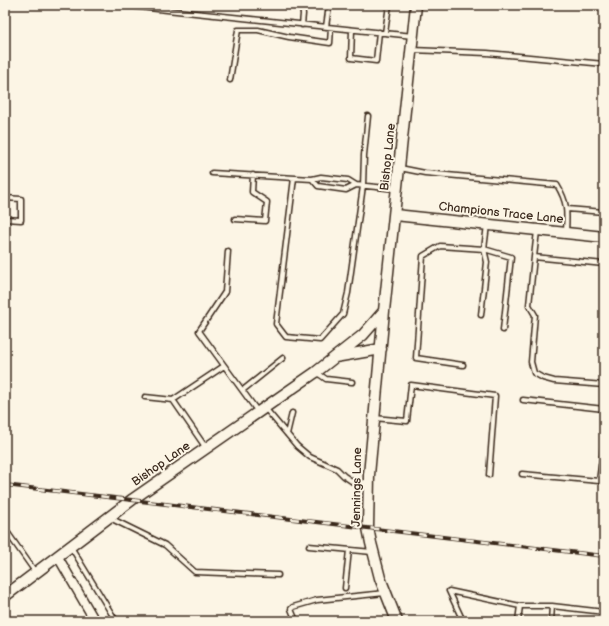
<svg xmlns="http://www.w3.org/2000/svg" width="609" height="626" font-family="'Balsamiq Sans',sans-serif">
	<style>
		.lines { fill: none; stroke-linecap: round; stroke-linejoin: round }
		.service-casing { stroke: #3b2a1e; stroke-width: 7 }
		.minor-casing { stroke: #3b2a1e; stroke-width: 11 }
		.tertiary-casing { stroke: #3b2a1e; stroke-width: 13 }
		.service { stroke: #fcf5e5; stroke-width: 4 }
		.minor { stroke: #fcf5e5; stroke-width: 8 }
		.tertiary { stroke: #fcf5e5; stroke-width: 10 }
		.rail-casing { stroke: #3b2a1e; stroke-width: 4 }
		.rail { stroke: #fcf5e5; stroke-width: 2.5; stroke-dasharray: 8; stroke-linecap: butt }
		.labels { text-anchor: middle; dominant-baseline: central; stroke-width: 4; stroke-linejoin: round; paint-order: stroke }
		.street-label { font-size: 12px; fill: #3b2a1e; stroke: #fcf5e5 }
	</style>
	<rect width="100%" height="100%" fill="#fcf5e5"/>
	<filter id="ink" filterUnits="userSpaceOnUse"><feTurbulence type="fractalNoise" baseFrequency=".025" numOctaves="2"/><feDisplacementMap in="SourceGraphic" scale="8" xChannelSelector="R" yChannelSelector="G"/><feConvolveMatrix kernelMatrix="1 2 1 2 8 2 1 2 1" color-interpolation-filters="sRGB"/></filter>
	<g filter="url(#ink)">
		<g class="lines">
			<!-- service casing -->
			<g class="service-casing">
				<path id="service" d="M120,5L413,36
					M301,5L303,14L302,25
					M326,27L329,5
					M352,30L351,58L376,61L379,32
					M385,33L389,5
					M412,50L487,53L604,64
					M230,80L238,30H258L289,37L330,43L331,28
					M400,168L425,173L557,185C568,203 567,212 566,232
					M212,173L312,179
					M294,178L276,324L286,337L320,340L343,314L348,293L363,186L364,155L368,116
					M356,185L346,190L318,186L312,179L321,177L348,180L356,185L397,189
					M5,198L21,199V220L5,219
					M567,209L604,212
					M235,219L265,221L267,202L252,192L253,175
					M537,231L534,257L604,264
					M484,249L511,257L503,330
					M228,251L225,292L199,331L258,412
					M534,257L529,305L535,315L531,362L534,373L543,378L554,381L604,385
					M481,315L487,262L484,249
					M463,365L416,358L423,256L440,246L484,249L487,225
					M316,372L326,379L352,382
					M243,390L283,358
					M145,397L173,400
					M523,400L604,409
					M265,408L297,446L310,457L337,469L344,476L353,482L369,483
					M374,418L407,421L411,385L495,396L489,475
					M287,434L292,413
					M206,448L173,400L224,366
					M522,474L599,481L604,443
					M110,518L165,545L195,572L278,575
					M5,529L36,573
					M309,546L372,552
					M71,547L116,621
					M345,588L349,550
					M552,606L604,612
					M296,621L291,609L293,607L317,600L385,593
					M463,621L449,591L520,606
					M518,621L520,606H552L551,621"/>
			</g>
			<!-- minor casing -->
			<g class="minor-casing">
				<path id="minor" d="M58,557L95,621"/>
			</g>
			<!-- tertiary casing -->
			<g class="tertiary-casing">
				<path id="tertiary" d="M395,215L604,237
					M335,357L381,349
					M5,596L133,499L316,372L363,335L384,311
					M397,621L380,578L371,543L368,528L369,475L384,311L416,5"/>
			</g>
			<!-- service -->
			<use href="#service" class="service"/>
			<!-- minor -->
			<use href="#minor" class="minor"/>
			<!-- tertiary -->
			<use href="#tertiary" class="tertiary"/>
			<!-- rail casing -->
			<g class="rail-casing">
				<path id="rail" d="M5,485L604,556"/>
			</g>
			<!-- rail -->
			<use href="#rail" class="rail"/>
		</g>
	</g>
	<g class="labels">
		<!-- street labels -->
		<g class="street-label">
			<text transform="translate(388 157) rotate(-84)">Bishop Lane</text>
			<text transform="translate(501 213) rotate(6)">Champions Trace Lane</text>
			<text transform="translate(161 464) rotate(-35)">Bishop Lane</text>
			<text transform="translate(357 487) rotate(-89)">Jennings Lane</text>
		</g>
	</g>
	<!-- margin -->
	<rect width="609" height="626" fill="none" stroke="#fcf5e5" stroke-width="20"/>
	<rect x="10" y="10" width="589" height="606" fill="none" stroke="#3b2a1e" stroke-width="1.5" filter="url(#ink)"/>
</svg>
